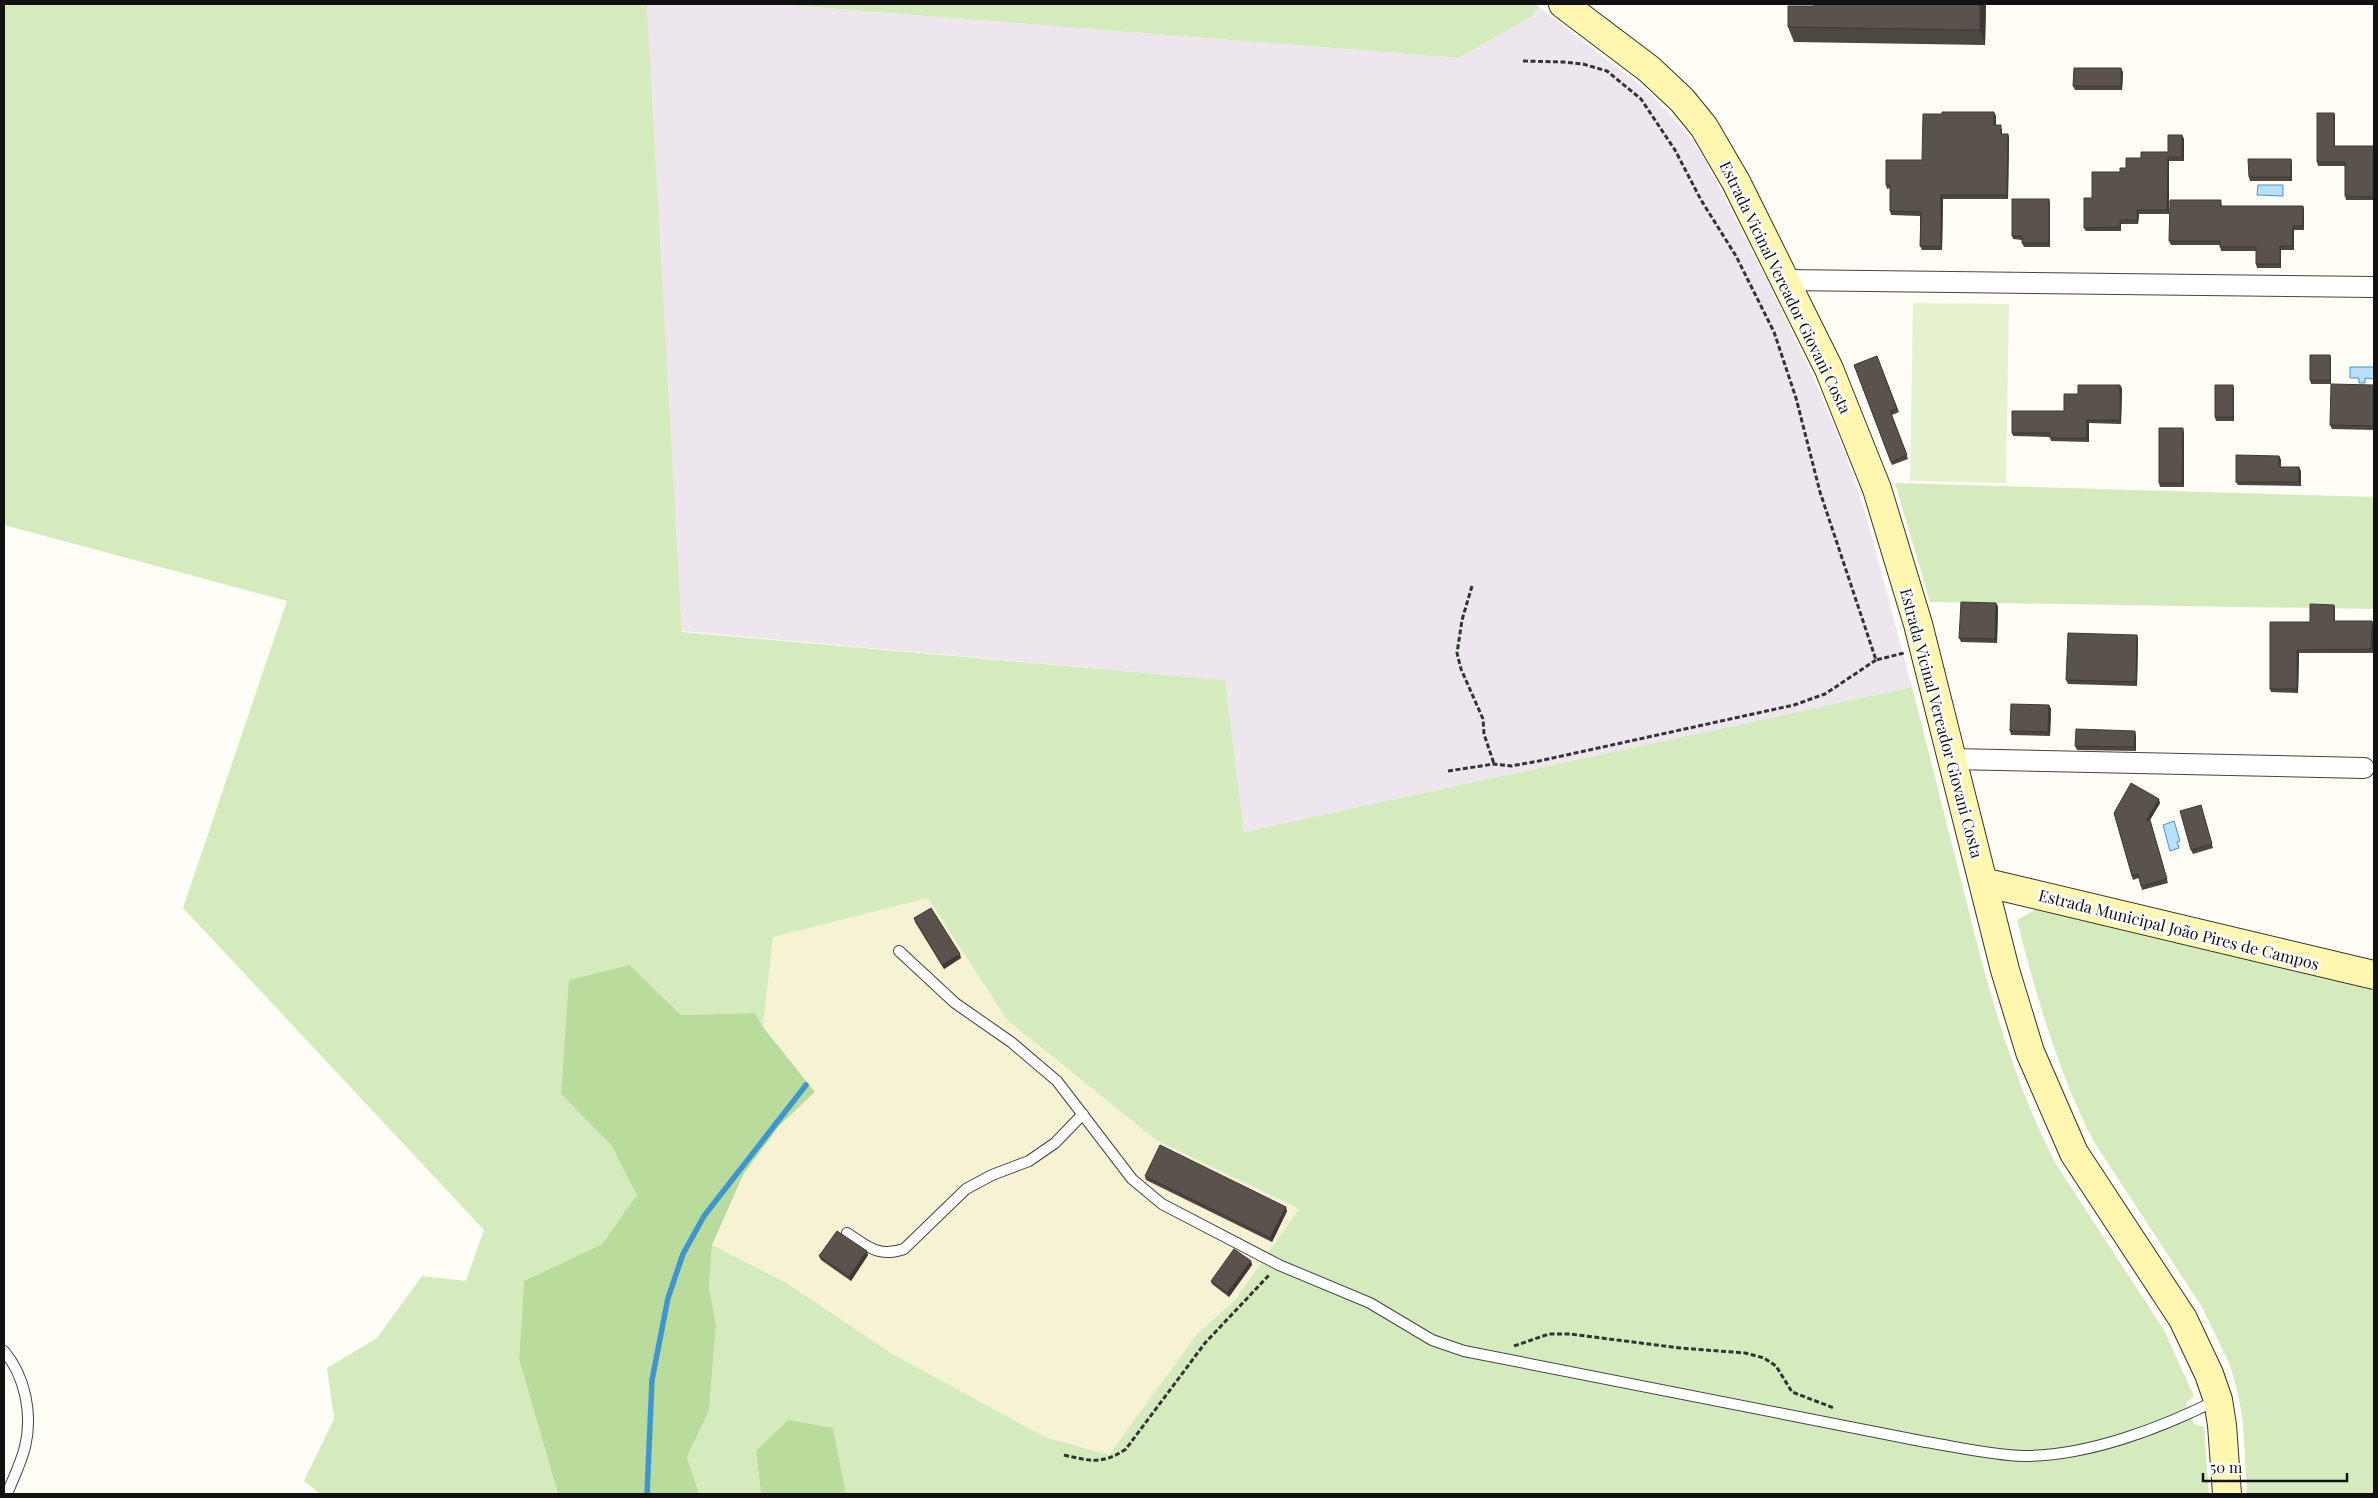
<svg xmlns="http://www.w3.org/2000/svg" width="2378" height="1498" font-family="'Playfair Display',serif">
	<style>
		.industrial { fill: #eee6ef }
		.farmland { fill: #f6f3d4 }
		.green { fill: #d5ebbd }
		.forest { fill: #b9dc9c }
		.pitch { fill: #e6f2cf }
		.water { fill: #b9e0f7; stroke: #3f96cf }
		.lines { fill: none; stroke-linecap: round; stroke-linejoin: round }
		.stream { stroke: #3f96cf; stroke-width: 5.5 }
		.lane-casing { stroke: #444; stroke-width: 12 }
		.street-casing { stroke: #444; stroke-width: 22 }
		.secondary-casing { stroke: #333; stroke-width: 30 }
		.path { stroke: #333; stroke-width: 3; stroke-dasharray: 5 2.5; stroke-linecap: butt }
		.lane { stroke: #fff; stroke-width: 10 }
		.street { stroke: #fff; stroke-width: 20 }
		.secondary { stroke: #fff6b0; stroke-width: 28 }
		.wall { fill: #4d4742 }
		.shaded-wall { fill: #3f3936 }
		.building { fill: #5a524d; stroke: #3f3936 }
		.labels { text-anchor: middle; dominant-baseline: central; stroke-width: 5; stroke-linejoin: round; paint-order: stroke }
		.street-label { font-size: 16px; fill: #111; stroke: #fff }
	</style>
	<rect width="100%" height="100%" fill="#fffdf5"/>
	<!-- industrial -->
	<path class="industrial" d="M647,4H774L1459,58L1531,17L1539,7L1651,94L1690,137L1706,162L1771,288L1813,376L1848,460L1869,526L1912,687L1244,832L1225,680L682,631Z"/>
	<!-- farmland -->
	<path class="farmland" d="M928,898L1007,1020L1156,1140L1299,1209L1235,1300L1197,1334L1109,1455L1045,1437L891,1353L785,1282L712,1245L743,1175L779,1126L815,1092L763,1027L773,937Z"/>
	<!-- green -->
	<path class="green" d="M4,4H647L682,632L1225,680L1244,832L1912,687C1930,756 1947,826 1965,896C1988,988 2012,1079 2056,1164L2164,1330L2194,1396L2186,1403L2194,1424L2204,1427L2209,1494H846L833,1428L756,1451L761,1494H699L687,1457L709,1411L716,1324L709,1287L712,1245L785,1282L891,1353L1045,1437L1109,1455L1197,1334L1235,1300L1299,1209L1156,1140L1007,1020L928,898L773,937L763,1027L755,1013L681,1015L630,965L561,1094L612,1146L638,1194L602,1244L524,1281L519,1359L558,1494H320L304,1481L334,1419L327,1368L377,1338L422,1276L466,1281L484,1230L183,908L287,601L4,525Z
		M774,4H1535L1539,7L1531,17L1459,58Z
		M1895,483L2374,497V609L1930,602Z
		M2036,909L2374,990V1494H2247L2243,1422L2238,1394L2230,1365L2202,1307L2094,1142C2058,1072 2036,996 2017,920Z"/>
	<!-- forest -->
	<path class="forest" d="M630,965L681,1015L755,1013L763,1027L815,1092L779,1126L743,1175L712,1245L709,1287L716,1324L709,1411L687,1457L699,1494H558L519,1359L524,1281L602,1244L637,1195L612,1146L561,1094L569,980Z
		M788,1420L833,1428L846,1494H761L756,1451Z"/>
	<!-- pitch -->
	<path class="pitch" d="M1913,303L2009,304L2006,483L1910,481Z"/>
	<!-- water -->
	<path class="water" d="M2258,185H2283V196L2257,195Z
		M2350,367H2374V379L2365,378V383H2359V378H2350Z
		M2174,821L2180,841L2177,842L2179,848L2170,851L2163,825Z"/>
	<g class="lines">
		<!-- stream -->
		<path class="stream" d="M647,1494L652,1380L668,1298L683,1254L704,1216L806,1085"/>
		<!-- lane casing -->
		<g class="lane-casing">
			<path id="lane" d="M899,951L955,1003L1011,1042L1057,1081L1132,1179L1162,1204L1279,1265L1370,1303L1432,1340L1464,1351L1926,1442C1958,1447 1991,1455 2024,1456C2088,1456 2161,1428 2217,1400
				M847,1233C867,1246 878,1258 904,1249L966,1189L992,1175L1029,1161L1055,1143L1083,1114
				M4,1351C25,1376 33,1414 25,1447C21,1463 13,1479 7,1494"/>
		</g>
		<!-- street casing -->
		<g class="street-casing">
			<path id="street" d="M1786,280L2374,287
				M1952,759L2364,768"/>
		</g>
		<!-- secondary casing -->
		<g class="secondary-casing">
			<path id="secondary" d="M1563,4L1649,69L1682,100L1704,127L1736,182L1829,369L1877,489L1918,624L2005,970L2030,1052L2074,1153L2183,1319L2209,1374L2218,1400L2222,1425L2227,1494
				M1983,882L2374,975"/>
		</g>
		<!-- path -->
		<path class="path" d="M1523,61L1563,62L1583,64L1607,71L1641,99L1675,150L1701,200L1736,256L1774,332L1796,398L1820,492L1876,660L1904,653
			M1472,586L1462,620L1457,653L1461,669L1483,719L1484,734L1494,764
			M1448,771L1494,764L1511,766L1539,761L1794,705L1825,694L1876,660
			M1514,1346L1549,1334H1570L1680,1348L1745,1353L1764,1358L1776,1366L1792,1392L1834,1408
			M1064,1455C1090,1461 1102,1465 1126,1449L1205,1343L1270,1274"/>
		<!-- lane -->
		<use href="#lane" class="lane"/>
		<!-- street -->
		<use href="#street" class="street"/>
		<!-- secondary -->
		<use href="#secondary" class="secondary"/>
	</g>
	<!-- wall -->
	<path class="wall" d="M1814,4H1986L1985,45L1794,42L1788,27L1814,6Z
		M2123,72L2122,90H2075L2073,86Z
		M2334,113L2335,116V146H2374V200H2346L2345,196V166H2318L2317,162Z
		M1996,116V125L2002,129V134H2008L2009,138L2008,199H1943L1942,250H1922L1920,246V216L1891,215L1890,211V188L1887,189L1886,185L1922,160Z
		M2182,135L2184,139V161H2169V214H2139L2138,224H2121V231H2086L2084,228L2092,198L2120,172L2141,158L2168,152Z
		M2291,159L2292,163V181H2250L2249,177Z
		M2221,200L2222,206H2303L2304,210V230H2294V250H2281V268H2257L2256,264V251H2221L2220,245H2171L2169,241Z
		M2050,203V247H2024L2022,243V240L2013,239L2012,236Z
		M2330,355L2331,359V384H2311L2310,380Z
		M1877,356L1899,412L1892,415L1908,459L1892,465L1854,365Z
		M2120,385L2122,389L2121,424L2089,423V442L2051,441L2050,437L2013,436L2012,433L2064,411L2078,394Z
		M2374,385V430L2332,429L2330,425Z
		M2234,389V421H2216L2215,417Z
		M2184,432V487H2160L2159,483Z
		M2279,456L2281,460V467L2301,471V486L2238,485L2236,482Z
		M1996,603L1998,607L1997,643L1961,642L1959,638Z
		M2334,605L2335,609V621H2372L2373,625V653H2299L2298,693L2271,692L2270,689L2310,622Z
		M2137,635L2138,639L2137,686L2068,684L2066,680Z
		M2049,705L2051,709L2050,736L2011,735L2010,731Z
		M2136,735V751L2077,750L2075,746Z
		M2160,803L2150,820L2168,883L2142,890L2139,878L2133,880L2114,813Z
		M2202,809L2213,848L2193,854L2191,850Z
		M914,918L961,958L944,969L915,922Z
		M1145,1176L1287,1211L1272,1242L1146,1180Z
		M868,1255L851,1281L821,1260L819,1256Z
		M1251,1261L1252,1265L1229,1297L1212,1284L1211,1281Z"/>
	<!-- shaded-wall -->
	<path class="shaded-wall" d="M1980,4H1986L1985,45L1980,30Z
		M2121,68L2123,72L2122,90L2121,86Z
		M1994,112L1996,116V129L1994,125Z
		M2334,113L2335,116V150L2334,146Z
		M2008,134L2009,138L2008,199L2007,195Z
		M2182,135L2184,139V161L2182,157Z
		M2168,157L2169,161V214L2167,210Z
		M2291,159L2292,163V181L2291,177Z
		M1941,195L1943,199L1942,250L1941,246Z
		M2049,199L2050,203V247L2049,243Z
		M2303,206L2304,210V230L2303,226Z
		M2137,210L2139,214L2138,224L2137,220Z
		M2120,220L2121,224V231L2120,227Z
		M2293,226L2294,230V250L2292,246Z
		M2280,246L2281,250V268L2280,264Z
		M2330,355L2331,359V384L2330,380Z
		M2120,385L2122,389L2121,424L2120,420Z
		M2233,385L2234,389V421L2233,417Z
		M2087,420L2089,423V442L2087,438Z
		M2183,428L2184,432V487L2182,483Z
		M2279,456L2281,460L2280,471L2279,467Z
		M2299,467L2301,471V486L2299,482Z
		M1996,603L1998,607L1997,643L1995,639Z
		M2334,605L2335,609V625L2334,621Z
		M2372,621L2373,625V653L2371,649Z
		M2137,635L2138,639L2137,686L2136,682Z
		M2297,650L2299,653L2298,693L2297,689Z
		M2049,705L2051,709L2050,736L2048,732Z
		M2135,731L2136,735V751L2134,747Z
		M2159,799L2160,803L2147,825L2146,821Z
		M960,954L961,958L944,969L942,965Z
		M1286,1207L1287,1211L1272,1242L1270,1238Z
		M867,1251L868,1255L851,1281L849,1277Z
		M1251,1261L1252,1265L1229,1297L1227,1293Z"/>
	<!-- building -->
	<path class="building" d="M1814,4H1980V30L1788,27V6H1814Z
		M2074,68H2121V86H2073Z
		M1942,112H1994V125H2001V134H2008L2007,195H1941V246H1920L1921,212L1890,211V185H1886V160H1922L1923,114H1942Z
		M2317,113H2334V146H2374V197L2345,196V162H2317Z
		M2168,135H2182V157H2168L2167,210H2137V220H2120V227L2084,228V198H2092V172H2120V168H2126V158H2141V152H2168Z
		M2248,159H2291V177H2249Z
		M2012,199H2049V243H2022V236H2012Z
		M2170,200H2221L2220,206H2303V226H2293L2292,246H2280V264H2256V247H2220V241H2169Z
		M2310,355H2330V380H2310Z
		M1877,356L1897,409L1890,411L1907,455L1891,462L1854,365Z
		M2331,384L2374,385V426L2330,425Z
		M2078,385H2120V420H2087V438H2050V433H2012V411H2064V394H2078Z
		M2215,385H2233V417H2215Z
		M2159,428H2183L2182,483H2159Z
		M2236,455L2279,456V467H2299V482H2236Z
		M1961,602L1996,603L1995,639L1959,638Z
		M2310,604L2334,605V621H2372L2371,649L2297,650V689H2270V622H2310Z
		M2068,633L2137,635L2136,682L2066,680Z
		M2011,704L2049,705L2048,732L2010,731Z
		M2076,729L2135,731L2134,747L2075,746Z
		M2131,783L2159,799L2146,821L2150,820L2167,879L2141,886L2138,874L2132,876L2114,813Z
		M2201,805L2212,844L2191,850L2180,811Z
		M931,908L960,954L942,965L914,918Z
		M1160,1145L1286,1207L1270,1238L1145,1176Z
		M837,1231L867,1251L849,1277L819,1256Z
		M1234,1249L1251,1261L1227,1293L1211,1281Z"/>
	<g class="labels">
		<!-- street labels -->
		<g class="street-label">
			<text transform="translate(1786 287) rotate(64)">Estrada Vicinal Vereador Giovani Costa</text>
			<text transform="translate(1942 723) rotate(75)">Estrada Vicinal Vereador Giovani Costa</text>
			<text transform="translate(2179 929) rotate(14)">Estrada Municipal João Pires de Campos</text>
		</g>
	</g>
	<!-- border -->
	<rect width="2378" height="1498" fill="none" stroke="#111111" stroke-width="10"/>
	<!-- scale -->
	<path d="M2203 1473v8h144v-8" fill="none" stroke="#111111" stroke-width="2.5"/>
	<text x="2210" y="1473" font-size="15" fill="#111111" stroke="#ffffff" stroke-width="4" paint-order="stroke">50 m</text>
</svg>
